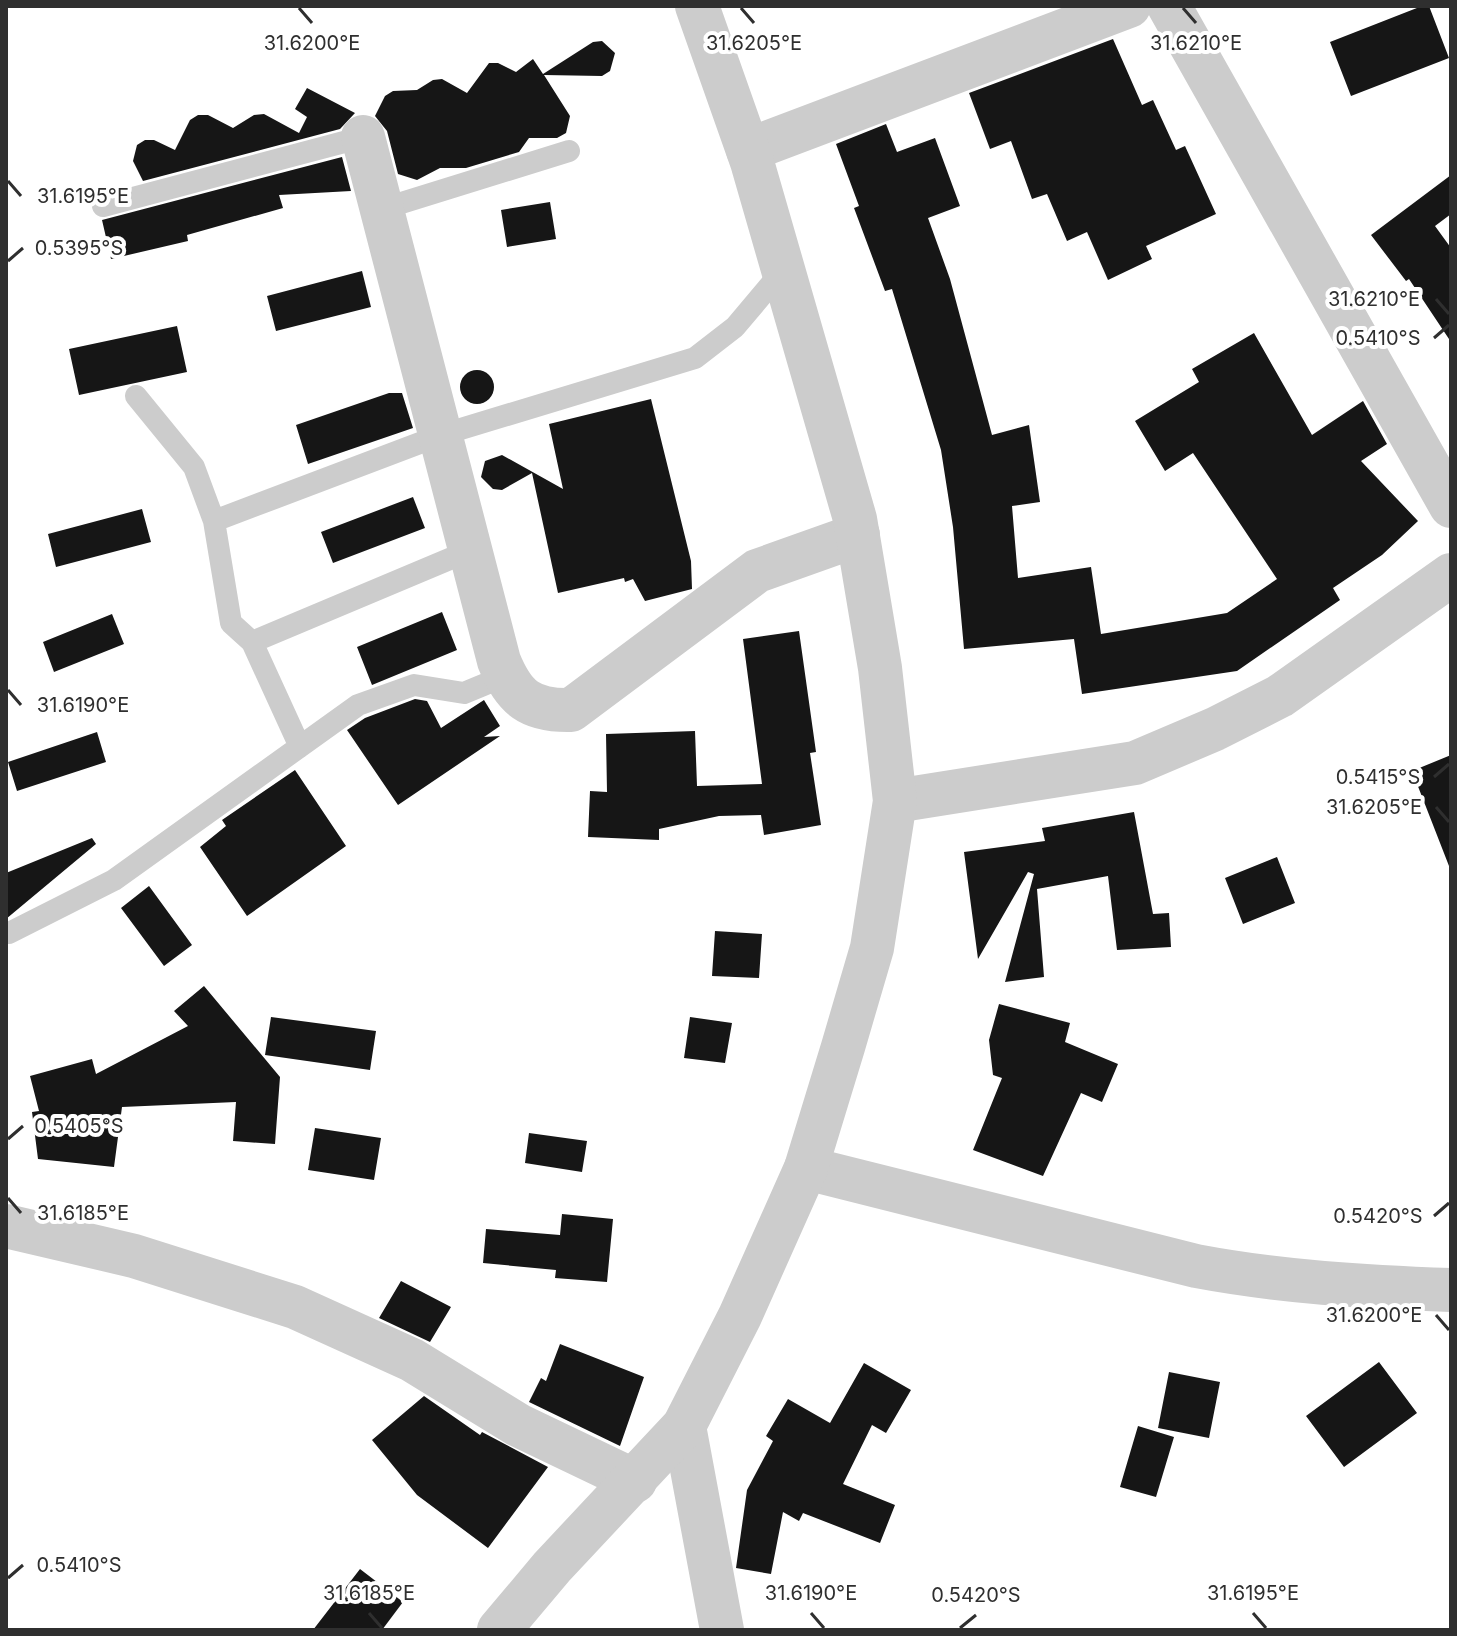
<svg xmlns="http://www.w3.org/2000/svg" width="1457" height="1636" font-family="Inter,sans-serif">
	<style>
		.building { fill: #161616 }
		.lines { fill: none; stroke-linecap: round; stroke-linejoin: round }
		.service { stroke: #ccc; stroke-width: 22 }
		.minor { stroke: #ccc; stroke-width: 44 }
		.tertiary { stroke: #ccc; stroke-width: 44 }
		.ticks { fill: none; stroke: #2f2f2f; stroke-width: 3 }
		.ticks-label { font-size: 20px; text-anchor: middle; fill: #2f2f2f; stroke: #fff; stroke-width: 8; stroke-linejoin: round; paint-order: stroke }
	</style>
	<rect width="100%" height="100%" fill="#fff"/>
	<!-- building -->
	<path class="building" d="M1422,6H1429L1449,58L1351,96L1330,42Z
		M1113,39L1142,105L1153,100L1176,150L1185,146L1216,214L1146,246L1152,259L1108,280L1087,232L1067,241L1047,194L1032,199L1011,141L990,149L969,93Z
		M602,41L615,53L610,71L602,76L544,75L570,116L566,133L557,138H529L519,152L466,168H440L417,180L398,174L387,131L375,116L385,96L393,91L417,90L433,80L442,79L467,93L489,63H498L516,72L533,59L543,74L593,42Z
		M307,88L355,113L340,129L143,181L133,161L137,145L145,140H154L175,150L190,120L198,115H208L233,128L254,115L264,114L299,133L307,117L295,109Z
		M886,124L897,152L935,138L960,206L928,218L950,279L992,435L1029,425L1040,502L1012,506L1018,578L1091,567L1101,634L1227,613L1277,579L1193,453L1165,471L1135,421L1199,382L1192,369L1254,333L1312,435L1363,401L1387,444L1361,461L1418,521L1382,555L1333,588L1340,600L1237,671L1082,694L1074,639L964,649L953,527L941,450L892,289L885,291L854,208L859,206L836,144Z
		M342,157L351,191L279,195L283,208L187,235L188,241L111,259L102,220Z
		M1451,175V214L1435,226L1451,248V342L1409,279L1406,281L1371,235Z
		M550,202L556,239L507,247L501,210Z
		M362,271L371,307L276,331L267,296Z
		M177,326L187,372L79,395L69,349Z
		M460 387a17 17 0 1 1 34 0a17 17 0 1 1-34 0Z
		M389,393H402L413,428L308,464L296,425Z
		M651,399L691,561L692,589L645,601L633,579L625,582L624,578L558,593L532,473L502,490L493,489L481,477L485,461L502,455L563,489L549,424Z
		M413,497L425,528L333,563L321,532Z
		M142,509L151,542L56,567L48,534Z
		M442,612L457,650L372,685L357,647Z
		M112,614L124,644L54,672L43,642Z
		M799,631L816,752L810,753L821,825L764,835L761,815L719,816L659,829V840L588,837L590,791L607,792L606,734L695,731L697,786L762,784L743,639Z
		M415,699L427,701L441,728L484,700L500,726L484,737L500,736L398,805L347,730L365,718Z
		M97,732L106,762L17,791L8,762Z
		M1451,755V865L1449,866L1412,771Z
		M295,770L346,846L247,916L200,847L226,826L222,820Z
		M1134,812L1153,914L1169,913L1171,947L1117,950L1108,876L1037,889L1044,977L1005,982L1034,874L1028,872L978,959L964,852L1045,841L1042,828Z
		M92,838L96,844L6,919V873Z
		M1277,857L1295,903L1243,924L1225,878Z
		M149,886L192,945L164,966L121,908Z
		M715,931L762,934L759,978L712,976Z
		M204,986L280,1077L275,1144L233,1141L236,1102L122,1107L114,1167L38,1159L32,1112L39,1111L30,1076L92,1059L96,1074L188,1026L174,1011Z
		M999,1004L1070,1023L1065,1042L1118,1064L1102,1102L1081,1093L1043,1176L973,1150L1002,1078L993,1075L989,1040Z
		M271,1017L376,1031L370,1070L265,1055Z
		M690,1017L732,1023L725,1063L684,1058Z
		M315,1128L381,1138L374,1180L308,1170Z
		M529,1133L587,1141L582,1172L525,1163Z
		M562,1214L613,1219L607,1282L555,1278L556,1270L483,1263L486,1229L560,1235Z
		M401,1281L451,1307L430,1342L379,1318Z
		M560,1344L644,1377L620,1446L529,1402L541,1378L546,1381Z
		M1379,1362L1417,1413L1344,1467L1306,1416Z
		M864,1363L911,1390L886,1433L872,1425L843,1484L895,1505L880,1543L803,1513L799,1521L783,1512L771,1574L736,1568L747,1490L773,1441L766,1436L788,1399L830,1423Z
		M1169,1372L1220,1382L1209,1438L1158,1428Z
		M424,1396L480,1435L482,1432L548,1467L488,1548L417,1495L372,1440Z
		M1138,1426L1174,1437L1156,1497L1120,1487Z
		M360,1569L403,1602L382,1630H313Z"/>
	<g class="lines">
		<!-- service -->
		<path class="service" d="M103,206L363,137
			M382,209L569,151
			M136,396L194,467L214,521L231,623L252,642L471,550
			M214,521L441,435L695,358L735,327L783,270
			M252,642L300,747
			M9,933L114,880L358,705L414,685L464,693L505,676"/>
		<!-- minor -->
		<path class="minor" d="M1169,6L1451,506
			M363,137L499,661C514,698 530,711 571,710L757,571L858,535
			M748,150L1129,6
			M895,801L1135,763L1215,729L1280,696L1451,575
			M806,1168L1196,1266C1281,1282 1365,1287 1451,1290
			M6,1226L134,1256L295,1307L412,1360L518,1425L635,1481
			M684,1426L722,1630"/>
		<!-- tertiary -->
		<path class="tertiary" d="M499,1630L552,1567L684,1426L740,1316L806,1168L843,1047L872,948L895,801L880,668L855,519L752,162L697,6"/>
	</g>
	<!-- ticks -->
	<path class="ticks" d="M299,8L312,23M741,8L754,23M1183,8L1196,23M8,181L21,196M8,261L23,248M1436,299L1449,314M1434,338L1449,325M8,690L21,705M1434,777L1449,764M1436,807L1449,822M8,1139L23,1126M8,1198L21,1213M1434,1216L1449,1203M1436,1315L1449,1330M8,1578L23,1565M369,1613L382,1628M811,1613L824,1628M1253,1613L1266,1628M960,1628L976,1615"/>
	<g class="ticks-label">
		<text x="1196" y="50">31.6210°E</text>
		<text x="312" y="50">31.6200°E</text>
		<text x="754" y="50">31.6205°E</text>
		<text x="83" y="203">31.6195°E</text>
		<text x="79" y="255">0.5395°S</text>
		<text x="1374" y="306">31.6210°E</text>
		<text x="1378" y="345">0.5410°S</text>
		<text x="83" y="712">31.6190°E</text>
		<text x="1378" y="784">0.5415°S</text>
		<text x="1374" y="814">31.6205°E</text>
		<text x="79" y="1133">0.5405°S</text>
		<text x="83" y="1220">31.6185°E</text>
		<text x="1378" y="1223">0.5420°S</text>
		<text x="1374" y="1322">31.6200°E</text>
		<text x="79" y="1572">0.5410°S</text>
		<text x="369" y="1600">31.6185°E</text>
		<text x="811" y="1600">31.6190°E</text>
		<text x="1253" y="1600">31.6195°E</text>
		<text x="976" y="1602">0.5420°S</text>
	</g>
	<!-- border -->
	<rect width="1457" height="1636" fill="none" stroke="#2f2f2f" stroke-width="16"/>
</svg>
